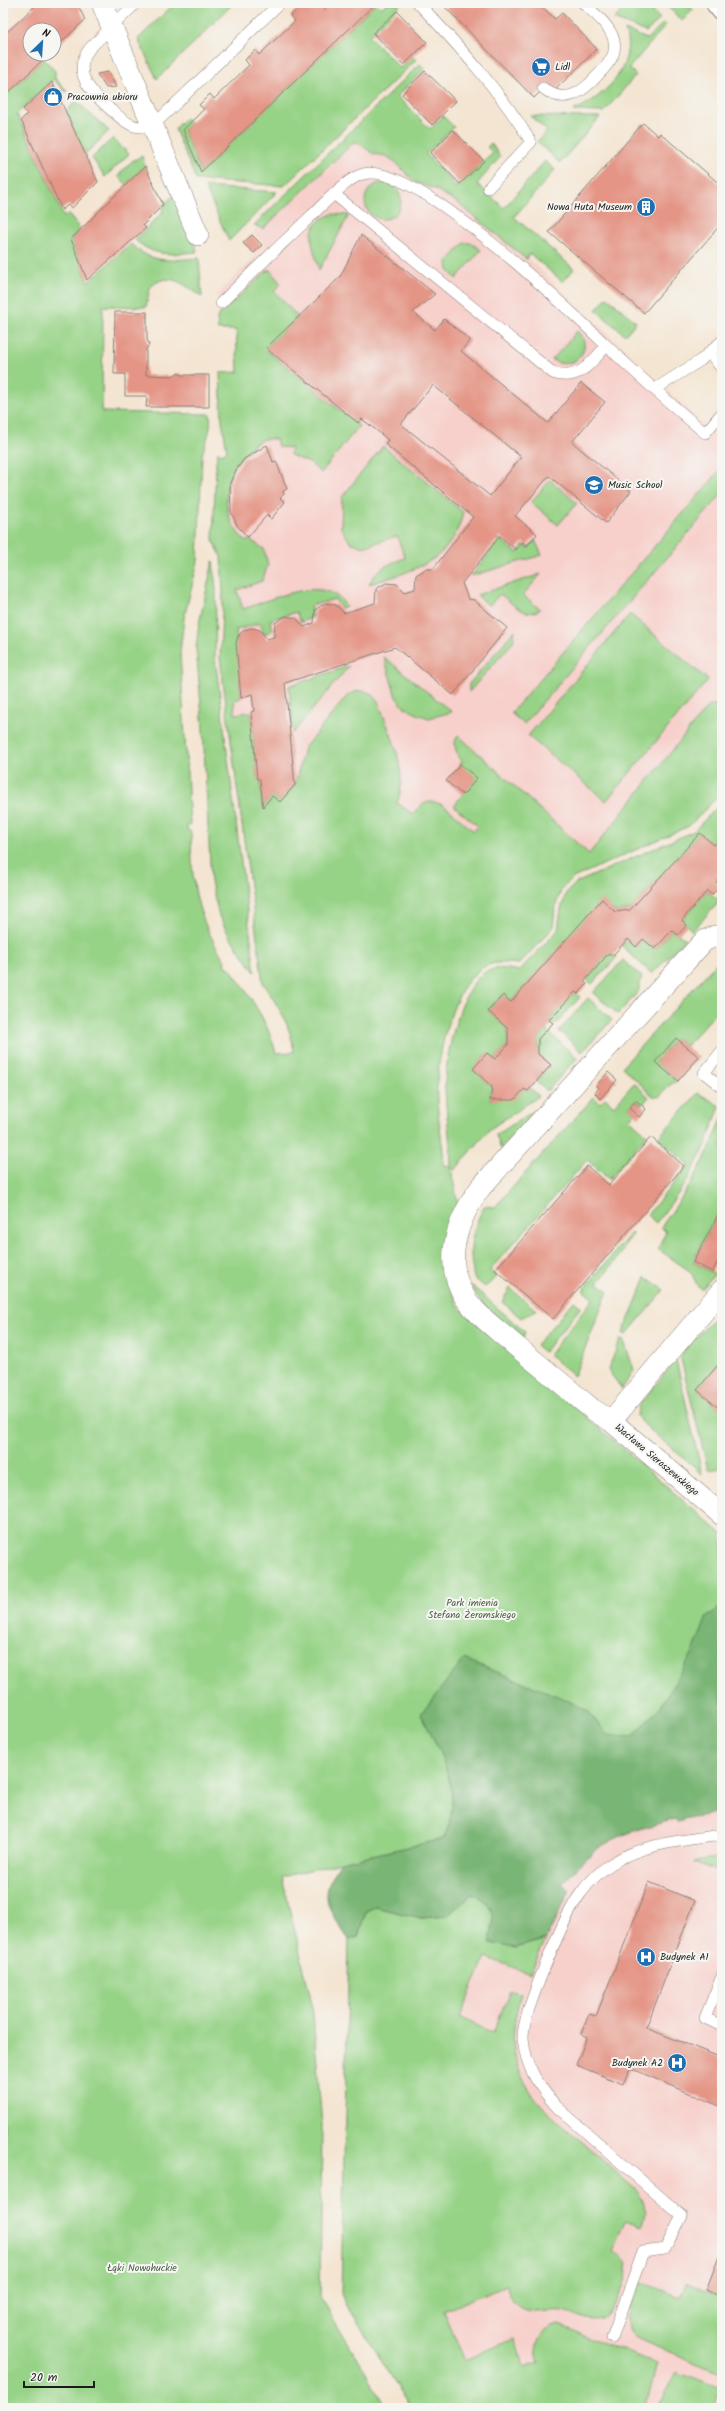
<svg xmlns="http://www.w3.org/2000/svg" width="725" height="2411" font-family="Kalam,sans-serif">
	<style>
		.built { fill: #f7d0cb }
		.green { fill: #97d387; stroke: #5a7852 }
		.forest { fill: #79b574; stroke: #4a6848 }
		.building { fill: #e49586; fill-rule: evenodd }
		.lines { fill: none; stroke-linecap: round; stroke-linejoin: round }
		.service-casing { stroke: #888077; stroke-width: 12 }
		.minor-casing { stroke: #888077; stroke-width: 22 }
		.primary-casing { stroke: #888077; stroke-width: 24 }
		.service { stroke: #fff; stroke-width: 11 }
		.minor { stroke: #fff; stroke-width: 21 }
		.primary { stroke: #fff; stroke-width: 22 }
		.labels { text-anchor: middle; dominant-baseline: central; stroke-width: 4; stroke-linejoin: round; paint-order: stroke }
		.poi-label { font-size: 10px; fill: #1c1c1c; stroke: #f6f6f2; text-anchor: start }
		.street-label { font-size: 10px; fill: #1c1c1c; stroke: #f6f6f2 }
		.park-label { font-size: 10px; fill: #475c41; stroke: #f6f6f2 }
	</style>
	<rect width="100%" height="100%" fill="#f6f6f2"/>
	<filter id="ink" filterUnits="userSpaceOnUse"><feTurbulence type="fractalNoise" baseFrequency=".025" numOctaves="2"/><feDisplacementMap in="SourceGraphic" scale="8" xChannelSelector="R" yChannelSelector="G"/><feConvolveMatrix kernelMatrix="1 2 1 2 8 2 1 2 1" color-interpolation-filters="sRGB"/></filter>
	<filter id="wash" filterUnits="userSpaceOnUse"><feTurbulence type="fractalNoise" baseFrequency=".012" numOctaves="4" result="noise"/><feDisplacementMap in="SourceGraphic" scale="16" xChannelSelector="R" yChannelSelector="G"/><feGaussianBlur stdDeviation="0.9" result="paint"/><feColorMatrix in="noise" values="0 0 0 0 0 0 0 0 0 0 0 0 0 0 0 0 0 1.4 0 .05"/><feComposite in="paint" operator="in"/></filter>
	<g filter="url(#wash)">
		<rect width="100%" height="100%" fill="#f4e5d2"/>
		<!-- built -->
		<path class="built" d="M353,138L381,149L468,206L527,257L717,438L722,433V705H709L589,854L294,1052L289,1028L271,988L235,714L224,555L221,454L229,450L259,350L236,330H218L217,294L266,246L253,232Z
			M722,1778V2408H411L341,2295L352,1860Z"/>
		<!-- green -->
		<path class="green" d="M175,3H234L157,79L138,39Z
			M376,3L381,8L387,3L400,5L369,36L400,68L412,56L416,60L284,186L196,180L175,129L185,118L190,123L183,130L201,172Z
			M626,3H645L660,19L646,32L614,19L628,5Z
			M665,3H687L693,10L682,21Z
			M663,23L666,25L629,68L636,75L604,112L573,111C605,97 637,66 625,30L647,39Z
			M44,59L55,71V78L67,91L66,92L53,79L17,114L64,217L68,214L80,229L71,239L88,282L131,244C154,265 169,260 199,258L202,297C185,285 167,269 150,288L146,307L103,306L102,412L210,414C212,431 206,439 202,455L198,561L184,618L180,652L190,825L187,826V829L191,832C192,887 195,914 225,961L224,965L230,968C249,995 268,1021 276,1053L294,1052C291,1026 278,1005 263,984L220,658L223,592L221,556L213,540L216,462L218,451L221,454L227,451L222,421L220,373L238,372L236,330H218L217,317L269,269L281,284L274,291L298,317L265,349L359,426L321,473L310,463L290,455L291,448L278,447L276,439H263L253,445V447C220,469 217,517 247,542L249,539L264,549L268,565L262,581L237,590L243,609C272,600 325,572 346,606L341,608L335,599L310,606L313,617L301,622L296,612L270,620L273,630L264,634L260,623L236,630L241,698L234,700L235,714L251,712L257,779H260L263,807L272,796L280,802L295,785L304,748L348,695C360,688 371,690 378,701C389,732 410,770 397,803L413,814C435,784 455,818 474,831L478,826L454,806L463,794L460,764L462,761C456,753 452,745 458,735L589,854L709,705H722V792L689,826L573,878L561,890L555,907L553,928L519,964C508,963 496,961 486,966C453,981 438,1052 437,1086C436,1110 442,1137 444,1162L442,1164L451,1168C451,1142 446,1115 445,1089C444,1061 459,993 481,975C492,966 506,968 519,971L558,930L561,909L566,893L576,883L694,831L722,802V836L714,845L700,833L630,910L615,912L602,900L511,1002L503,995L488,1011L508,1029V1045L495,1059L487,1053L473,1069L492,1087L490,1100L512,1098L524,1089L528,1091L530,1088L539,1096L490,1129L455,1170L451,1168L458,1204L448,1225L443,1252L449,1287L459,1307L722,1534V1778L341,1862L282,1877L312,2003L322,2125L320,2297L387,2408H3V87L7,94Z
			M420,64L425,69L397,96L430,129L443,116L454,127L426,154L457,187L493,153L487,147L491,143L500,157L477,184L504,208L545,161L555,170L514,217L574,269L563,282L530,254L526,259L458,203L435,189L415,182L394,161L386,156L374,154L355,141L263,229L254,225Z
			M76,101L109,131L85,154L66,112Z
			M530,116L600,117L560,163L537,142L547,131Z
			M113,138L129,154L105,177L92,158Z
			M142,156L145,166L126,184L118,176L132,161Z
			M365 201a18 18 0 1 1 36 0a18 18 0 1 1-36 0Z
			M205,187L277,192L229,241Z
			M174,195L193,237L197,252C171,254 156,258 135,240L163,212V205Z
			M333,214L349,215L319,270C313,245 301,224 333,214Z
			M464,243H471L481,250L456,279L448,270L447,262Z
			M607,297L636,322L625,335L596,310Z
			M577,331C596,347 574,373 552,360Z
			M383,446L463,512C453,562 412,571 369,584C377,568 388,564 405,558L397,536L363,547L350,542L341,528L342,497Z
			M722,468V494L524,724L511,713Z
			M550,480L577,503L558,525L531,502Z
			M500,539L517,553L524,545L528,548L535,540L542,555L471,576Z
			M213,561L216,590L215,657L255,972L230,937L219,916L211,882L203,728L196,648L199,624Z
			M541,574L523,595L540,609C525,620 511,602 500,594L489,606L477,595Z
			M630,614L708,680L606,801L528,736Z
			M515,630L513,642L469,692V684Z
			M384,657L452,712L429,718L417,714L404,707L396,697Z
			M349,666L293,733L289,686Z
			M707,891L720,901L692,931L682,920Z
			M672,930L685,939L652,974L622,946L628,939L636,947L643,939L655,949Z
			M609,953L617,957L592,984L586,979Z
			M722,957V1006L686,1046L676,1038L655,1062L678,1081L671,1084L659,1097L653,1096L622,1067Z
			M623,960L642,977L638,992L618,1014L593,993Z
			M575,992L580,997L555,1025L549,1020Z
			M588,998L612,1020L582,1052L559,1031Z
			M546,1030L577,1058L547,1091L536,1082L550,1065L538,1054V1039Z
			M634,1083L649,1097L642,1105L636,1100L629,1107L635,1113L629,1119L647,1135L609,1179L587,1160L490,1270L497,1277L485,1287L474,1278C468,1248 471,1233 484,1206L495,1207L594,1097L600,1103L605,1098L614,1106Z
			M698,1093L720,1106L705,1147L684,1186L656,1223L647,1215L689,1165L658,1138Z
			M535,1110L501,1149L496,1135Z
			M722,1118V1207L693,1262L715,1274L702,1289L697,1285L691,1272L658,1249L666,1232L661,1227C688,1190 706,1162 722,1118Z
			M631,1233L633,1235L622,1248L624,1250L598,1283L608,1291L574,1376L549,1355L593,1299L583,1290Z
			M646,1277L664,1290L626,1335L623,1333Z
			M471,1285L525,1332L522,1340C503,1324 481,1309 471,1285Z
			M510,1288L536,1310L521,1318L502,1302Z
			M574,1301L581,1307L544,1352L536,1345Z
			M722,1309V1360L697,1390L722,1411V1459L719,1464L722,1468L708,1470L680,1355Z
			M620,1340L624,1341L634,1370L622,1389L608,1370Z
			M676,1360L702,1474L640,1421L637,1415L639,1405Z
			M722,1857V1885L717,1883L721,1873L694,1862Z
			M471,1894L485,1900L515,1948L546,1939L530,1974L486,1957L459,2017L493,2033L510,1991L521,1993C508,2040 510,2069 542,2106L636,2190C646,2202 647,2212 641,2226L625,2220L613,2251C619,2254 626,2259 627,2266C629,2279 613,2315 601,2319C587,2323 575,2313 562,2311C549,2309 531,2316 520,2308C513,2303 509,2293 506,2285L444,2311L465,2360L513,2339L526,2368L539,2363C532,2345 539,2330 559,2325L657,2364L645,2408H411L341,2295L349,1940L358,1937L366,1911L375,1906L421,1918L447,1916Z
			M641,2282L680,2297L686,2283L722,2298V2374L634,2337C621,2321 632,2301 638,2284Z
			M677,2372L720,2389L712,2408H658Z"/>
		<!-- forest -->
		<path class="forest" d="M722,1606V1812L683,1819V1821L677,1822L676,1819C649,1826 615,1834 592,1853C581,1862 572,1874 562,1884L570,1890L546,1939L515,1948L490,1943C493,1918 498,1905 472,1894L447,1916L421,1918L375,1907L366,1911L358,1937L349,1940C328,1908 316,1896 341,1862L443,1839C466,1798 440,1751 421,1714L464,1659L565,1699L588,1711L607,1735L632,1737L661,1706L692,1654L707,1617Z"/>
		<g id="blocks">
			<!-- building -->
			<path class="building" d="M31,3H77L85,20L54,49V30H30V54H49L7,94L3,87V31L5,34L34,7Z
				M313,3H317L324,10L331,3H376L201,172L183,130L204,109L199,105L210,94L214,99L249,65L245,60L255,50L259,55L295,21L290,16L300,6L305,11Z
				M441,3H538L555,19L562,13L597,49L554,91L548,84L534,98Z
				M397,11L427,42L404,65L373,33Z
				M425,71L456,101L432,125L402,94Z
				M108,72L116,87L106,88L97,74Z
				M52,82L98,182L72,208L68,205L62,210L21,120L27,114L23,109Z
				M643,123L658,136L660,133L722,186V223L644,313L549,232Z
				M453,130L484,161L460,184L430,153Z
				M145,166L163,205L143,225L146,228L87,280L71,239Z
				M252,235L262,245L254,253L243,243Z
				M361,235L435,294L413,312L435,330L444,319L470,340L461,351L548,423L581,383L605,402L572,442L631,491L606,523L549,476L515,516L537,534L527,546L523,542L516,550L500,536L462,583L468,599L474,600L507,628L453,695L395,647L285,683L295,785L280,802L272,796L263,807L260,779H257L251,712L254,711L252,694L241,698L236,643L238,636L244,630L252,628L260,630L267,639L274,637L275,623L285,616L296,618L304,627L314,623L315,610L325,603L336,605L344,613L375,603L376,589L386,583L397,584L405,592L415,589L416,575L426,569H433L473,517L385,444L388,440L375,429L362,419L358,423L266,348L340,277ZM433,385L521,457L490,496L401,424Z
				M115,312H147V339L149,345L146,349V375L172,376L178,373L182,375H209V407H146L147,396H125V374H114Z
				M267,445L273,462L276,461L287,489L283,491L284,494L280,498L285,502L271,519L267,515L248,537L238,527L231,512L230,483L236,470L244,459Z
				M460,764L477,778L463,795L446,781Z
				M700,833L714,845L722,836V875L716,882L720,886L712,895L707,891L682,920L687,925L678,935L672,930L655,949L643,939L636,947L628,939L612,956L609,953L584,982L587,984L583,989L578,994L575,992L549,1020L553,1023L538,1039V1054L551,1065L528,1091L524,1089L514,1100H490L492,1087L473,1069L487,1053L495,1059L508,1045V1029L488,1011L503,995L511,1002L602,899L615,912L630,910Z
				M676,1038L699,1057L678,1081L655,1062Z
				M608,1072L617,1080L600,1099L595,1093L599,1088L596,1086Z
				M636,1100L646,1109L639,1117L629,1108Z
				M651,1137L684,1166L553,1319L495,1270L587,1166L609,1185Z
				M722,1207V1254L712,1272L693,1262Z
				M722,1360V1411L697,1390Z
				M649,1882L695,1901L646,2028L722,2058V2107L630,2068L623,2084L576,2065L587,2037L581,2034L589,2014L596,2016Z
				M722,2249V2297L706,2290Z"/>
		</g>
	</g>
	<g filter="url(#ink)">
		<use href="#blocks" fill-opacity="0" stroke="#888077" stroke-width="1"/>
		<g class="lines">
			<!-- service casing -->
			<g class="service-casing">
				<path id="service" d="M136,3L90,48C70,73 92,93 111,110C120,117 130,128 143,127C151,126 158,121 164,115L280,3
					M418,3C459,46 500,91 531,142L488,188
					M543,88C565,106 583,92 598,75C607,65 617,56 614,41C611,26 594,13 583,3
					M334,194L553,373C578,382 591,363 606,346
					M221,303C251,273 282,244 312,215C325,203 347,178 363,174C413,160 568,309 606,345C638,376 672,405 705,433L722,413
					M710,353L722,369
					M655,389L701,360L722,341
					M722,1051L704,1073L722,1087
					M722,1976L705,2018L722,2026
					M612,2338L643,2252L665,2249L682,2216L557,2107C539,2087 525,2066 523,2038C522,2014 565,1914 581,1893C589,1882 600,1871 611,1864C643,1843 686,1840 722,1835"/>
			</g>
			<!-- minor casing -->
			<g class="minor-casing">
				<path id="minor" d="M102,3L198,235
					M722,939L715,936L704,941L481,1187C453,1225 439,1273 476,1311C488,1324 504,1335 517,1347C542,1367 567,1388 592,1409L611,1421L722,1515
					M611,1421L722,1290"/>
			</g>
			<!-- primary casing -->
			<g class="primary-casing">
				<path id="primary" d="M717,3L722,9"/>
			</g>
			<!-- service -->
			<use href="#service" class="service"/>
			<!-- minor -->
			<use href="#minor" class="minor"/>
			<!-- primary -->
			<use href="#primary" class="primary"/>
		</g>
	</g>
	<!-- icons -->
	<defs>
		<g id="supermarket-disc" transform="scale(1)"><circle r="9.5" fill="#1f6fb2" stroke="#f6f6f2"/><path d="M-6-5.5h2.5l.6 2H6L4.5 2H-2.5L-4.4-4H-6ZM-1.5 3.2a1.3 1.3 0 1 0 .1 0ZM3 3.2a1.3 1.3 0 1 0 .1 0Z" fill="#fff"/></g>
		<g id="shop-disc" transform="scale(1)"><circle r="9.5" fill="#1f6fb2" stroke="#f6f6f2"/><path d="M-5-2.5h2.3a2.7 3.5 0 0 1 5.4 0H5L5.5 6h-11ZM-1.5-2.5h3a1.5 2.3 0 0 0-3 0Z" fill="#fff"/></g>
		<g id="building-disc" transform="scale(1)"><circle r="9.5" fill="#1f6fb2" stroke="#f6f6f2"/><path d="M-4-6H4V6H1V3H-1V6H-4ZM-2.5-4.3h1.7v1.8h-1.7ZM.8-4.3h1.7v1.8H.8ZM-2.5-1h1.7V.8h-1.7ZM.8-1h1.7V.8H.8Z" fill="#fff"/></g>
		<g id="school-disc" transform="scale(1)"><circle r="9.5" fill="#1f6fb2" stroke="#f6f6f2"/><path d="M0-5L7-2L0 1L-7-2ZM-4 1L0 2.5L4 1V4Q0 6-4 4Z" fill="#fff"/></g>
		<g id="hospital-disc" transform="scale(1)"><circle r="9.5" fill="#1f6fb2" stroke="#f6f6f2"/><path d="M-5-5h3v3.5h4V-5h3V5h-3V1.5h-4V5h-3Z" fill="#fff"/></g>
	</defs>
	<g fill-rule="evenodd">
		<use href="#supermarket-disc" x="541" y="67"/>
		<use href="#shop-disc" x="53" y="97"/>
		<use href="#building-disc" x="646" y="207"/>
		<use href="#school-disc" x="594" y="485"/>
		<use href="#hospital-disc" x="646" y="1957"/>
		<use href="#hospital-disc" x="677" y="2063"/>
	</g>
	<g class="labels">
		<!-- poi labels -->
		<g class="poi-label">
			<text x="555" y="67">Lidl</text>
			<text x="67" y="97">Pracownia ubioru</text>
			<text x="632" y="207" text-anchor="end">Nowa Huta Museum</text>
			<text x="608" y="485">Music School</text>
			<text x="660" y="1957">Budynek A1</text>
			<text x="663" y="2063" text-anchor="end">Budynek A2</text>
		</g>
		<!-- street labels -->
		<g class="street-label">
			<text transform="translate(657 1460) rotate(40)">Wacława Sieroszewskiego</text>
		</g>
		<!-- park labels -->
		<g class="park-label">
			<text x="472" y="1603">Park imienia<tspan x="472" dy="12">Stefana Żeromskiego</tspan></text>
			<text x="142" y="2268">Łąki Nowohuckie</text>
		</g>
	</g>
	<!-- margin -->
	<rect width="725" height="2411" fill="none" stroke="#f6f6f2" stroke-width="16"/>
	<!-- north arrow -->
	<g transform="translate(42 42) rotate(25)"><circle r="19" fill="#f6f6f2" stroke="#9f9f9c"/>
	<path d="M0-3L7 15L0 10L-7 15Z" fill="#1f6fb2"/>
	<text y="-6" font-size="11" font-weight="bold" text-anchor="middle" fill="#1c1c1c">N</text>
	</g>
	<!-- scale -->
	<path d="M24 2381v6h70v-6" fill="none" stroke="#1c1c1c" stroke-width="2"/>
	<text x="30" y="2381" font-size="12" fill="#1c1c1c" stroke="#f6f6f2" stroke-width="3" paint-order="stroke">20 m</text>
</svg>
